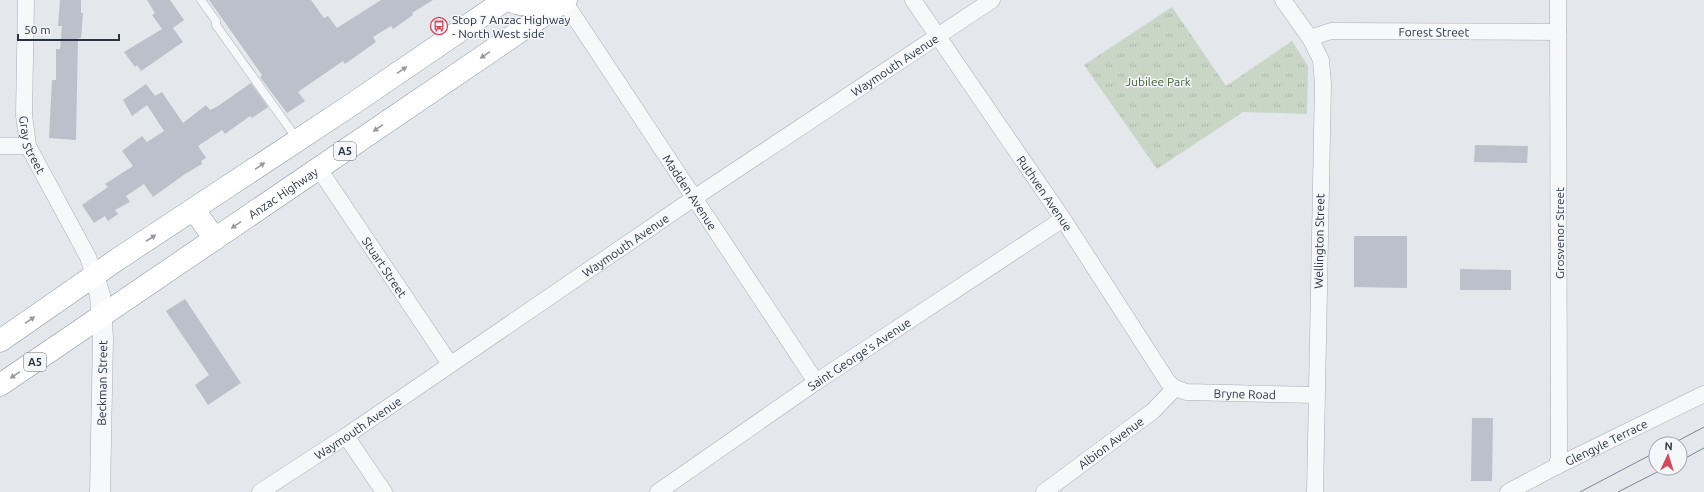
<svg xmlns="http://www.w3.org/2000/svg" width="1704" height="492" font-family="Ubuntu,sans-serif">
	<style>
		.park { fill: url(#park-tufts) }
		.building { fill: #bbc0ca }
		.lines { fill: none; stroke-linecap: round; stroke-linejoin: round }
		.service-casing { stroke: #a9aeb7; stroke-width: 9 }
		.minor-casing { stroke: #a9aeb7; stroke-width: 17 }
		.tertiary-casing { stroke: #a9aeb7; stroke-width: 21 }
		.trunk-casing { stroke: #8b94a3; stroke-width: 23 }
		.service { stroke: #f7f8fa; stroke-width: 8 }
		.minor { stroke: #f7f8fa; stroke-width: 16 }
		.tertiary { stroke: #f7f8fa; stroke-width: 20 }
		.trunk { stroke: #fff; stroke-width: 22 }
		.tram { stroke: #7d8696; stroke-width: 1 }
		.oneway { fill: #959aa2 }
		.labels { text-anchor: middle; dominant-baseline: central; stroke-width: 3; stroke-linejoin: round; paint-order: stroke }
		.shield { fill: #f4f6f9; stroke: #676e7b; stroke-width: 1 }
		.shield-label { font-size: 11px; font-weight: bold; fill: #2b3445 }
		.poi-label { font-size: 12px; fill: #2b3445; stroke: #f4f6f9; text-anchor: start }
		.street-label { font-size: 12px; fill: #2b3445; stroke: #f4f6f9 }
		.park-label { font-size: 12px; fill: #3f6138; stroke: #f4f6f9 }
	</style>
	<defs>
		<pattern id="park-tufts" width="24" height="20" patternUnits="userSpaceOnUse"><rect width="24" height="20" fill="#c9d6c5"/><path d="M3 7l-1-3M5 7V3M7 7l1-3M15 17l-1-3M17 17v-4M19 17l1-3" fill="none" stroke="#adb8ab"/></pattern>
	</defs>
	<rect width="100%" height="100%" fill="#e4e7ec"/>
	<!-- park -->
	<path class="park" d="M1172,7L1226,86L1292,41L1308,66L1307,114L1243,112L1157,169L1084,65Z"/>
	<!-- building -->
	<path class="building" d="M60,0H81V13H83L81,38H78L76,140L49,138L52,80H56V49H60L62,26H58Z
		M147,0H170L184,20L173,28L183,42L141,71L137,65L135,67L124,52L162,29L152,15L155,13Z
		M209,0H311L324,18L328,16L337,28L381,0H433L412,13L413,15L393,29L391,26L373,37L376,42L345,64L343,61L298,92L305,101L287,113L260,77L262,75Z
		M251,83L268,107L252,118L250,116L225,134L222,130L198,146L206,158L201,161L202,164L185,174L153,197L144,184L126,196L130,202L115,210L118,214L108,221L105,216L94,223L82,205L108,187L105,184L133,166L122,151L142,136L147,142L164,131L147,105L132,116L123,100L146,84L155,96L162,92L183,123L206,105L210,110L218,106Z
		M1475,145L1528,146L1527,163L1474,162Z
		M1354,236H1407V288L1354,287Z
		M1460,269L1511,270V290H1460Z
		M185,299L241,383L208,405L195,385L209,375L166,311Z
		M1472,418H1493L1492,481H1471Z"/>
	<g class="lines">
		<!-- service casing -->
		<g class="service-casing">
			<path id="service" d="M201,0L216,21V25L297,139"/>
		</g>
		<!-- minor casing -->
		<g class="minor-casing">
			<g id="minor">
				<path id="s1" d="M26,0L24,115L28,146L88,257L94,276"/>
				<path id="s2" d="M913,0L1063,219L1168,382L1175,388L1186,392L1316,395"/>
				<path d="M1283,0L1310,38L1321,60L1323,84L1315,492"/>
				<path id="s3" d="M564,1L816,382"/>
				<path id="s4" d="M1310,38L1331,31L1558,32"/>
				<path d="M0,146H28"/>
				<path id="s5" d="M319,169L450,364"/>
				<path d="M346,436L384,492"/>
				<path d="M1557,466L1559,456L1558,0"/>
				<path id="s6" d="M260,492L346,436L694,198L992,0"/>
				<path id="s7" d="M658,492L816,382L1063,219"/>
				<path id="s8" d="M1044,492L1153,411L1175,388"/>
				<path id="s9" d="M1508,492L1557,466L1704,394"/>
			</g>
		</g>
		<!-- tertiary casing -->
		<g class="tertiary-casing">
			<path id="tertiary" d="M94,276L100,295L103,338L100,492"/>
		</g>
		<!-- trunk casing -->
		<g class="trunk-casing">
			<g id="trunk">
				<path d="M510,0C522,8 532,3 545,0"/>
				<path d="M194,210L215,239"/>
				<path d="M0,341L118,259L351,105L505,0"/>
				<path id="s10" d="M0,385L566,0"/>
			</g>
		</g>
		<!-- service -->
		<use href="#service" class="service"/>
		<!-- minor -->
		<use href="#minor" class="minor"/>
		<!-- tertiary -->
		<use href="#tertiary" class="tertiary"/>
		<!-- trunk -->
		<use href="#trunk" class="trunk"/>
		<!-- tram -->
		<path class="tram" d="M1672,444L1704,427
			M1680,461L1704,448
			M1580,492L1656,452
			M1618,492L1665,468"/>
	</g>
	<!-- one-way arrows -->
	<defs><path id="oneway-solid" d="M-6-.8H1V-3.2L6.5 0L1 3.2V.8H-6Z"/></defs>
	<g class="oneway">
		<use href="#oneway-solid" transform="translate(485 55) rotate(146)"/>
		<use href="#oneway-solid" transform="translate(402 70) rotate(-34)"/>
		<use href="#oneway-solid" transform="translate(378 128) rotate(145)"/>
		<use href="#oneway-solid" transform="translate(260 166) rotate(-34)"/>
		<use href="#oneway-solid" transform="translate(236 225) rotate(146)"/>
		<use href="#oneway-solid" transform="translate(151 238) rotate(-33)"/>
		<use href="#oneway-solid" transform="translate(30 320) rotate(-34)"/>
		<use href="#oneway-solid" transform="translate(15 375) rotate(146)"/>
	</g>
	<!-- icons -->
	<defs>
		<g id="bus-ring" transform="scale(0.9)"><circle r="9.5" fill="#f4f6f9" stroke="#d1495b" stroke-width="1.5"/><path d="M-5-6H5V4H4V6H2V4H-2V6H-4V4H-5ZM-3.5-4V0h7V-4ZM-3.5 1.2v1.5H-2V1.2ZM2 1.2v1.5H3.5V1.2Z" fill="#d1495b"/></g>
	</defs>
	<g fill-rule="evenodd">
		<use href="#bus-ring" x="439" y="26"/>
	</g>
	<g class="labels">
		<!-- shield labels -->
		<g class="shield">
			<rect x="334" y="142" width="22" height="18" rx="3"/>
			<rect x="24" y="353" width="22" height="18" rx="3"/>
		</g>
		<g class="shield-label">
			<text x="345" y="151">A5</text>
			<text x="35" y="362">A5</text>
		</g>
		<!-- poi labels -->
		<g class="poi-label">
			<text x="452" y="19">Stop 7 Anzac Highway<tspan x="452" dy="14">- North West side</tspan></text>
		</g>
		<!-- street labels -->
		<g class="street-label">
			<text stroke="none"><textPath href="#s4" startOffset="125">Forest Street</textPath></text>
			<text stroke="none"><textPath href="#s6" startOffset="765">Waymouth Avenue</textPath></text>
			<text stroke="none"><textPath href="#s1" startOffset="146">Gray Street</textPath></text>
			<text stroke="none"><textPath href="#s3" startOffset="229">Madden Avenue</textPath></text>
			<text stroke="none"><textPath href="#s10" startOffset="342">Anzac Highway</textPath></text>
			<text stroke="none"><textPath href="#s2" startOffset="234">Ruthven Avenue</textPath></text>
			<text transform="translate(1559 233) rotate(-90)">Grosvenor Street</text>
			<text transform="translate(1319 241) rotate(-89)">Wellington Street</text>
			<text stroke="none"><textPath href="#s6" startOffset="441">Waymouth Avenue</textPath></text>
			<text stroke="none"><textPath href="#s5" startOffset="118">Stuart Street</textPath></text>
			<text stroke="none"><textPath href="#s7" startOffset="244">Saint George's Avenue</textPath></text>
			<text transform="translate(102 383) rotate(-89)">Beckman Street</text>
			<text stroke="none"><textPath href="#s2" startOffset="539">Bryne Road</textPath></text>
			<text stroke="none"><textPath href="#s6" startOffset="117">Waymouth Avenue</textPath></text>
			<text stroke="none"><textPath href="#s8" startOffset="83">Albion Avenue</textPath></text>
			<text stroke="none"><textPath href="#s9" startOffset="110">Glengyle Terrace</textPath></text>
		</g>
		<!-- park labels -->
		<g class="park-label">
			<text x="1158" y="81">Jubilee Park</text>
		</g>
	</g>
	<!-- north arrow -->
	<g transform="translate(1668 456) rotate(4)"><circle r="19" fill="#f4f6f9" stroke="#a4a8b1"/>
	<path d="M0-3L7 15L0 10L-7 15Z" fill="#d1495b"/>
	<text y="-6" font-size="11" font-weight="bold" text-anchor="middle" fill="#2b3445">N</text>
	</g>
	<!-- scale -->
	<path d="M18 34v6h101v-6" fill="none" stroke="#2b3445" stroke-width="2"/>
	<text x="24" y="34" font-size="12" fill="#2b3445" stroke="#f4f6f9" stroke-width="3" paint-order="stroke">50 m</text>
</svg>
